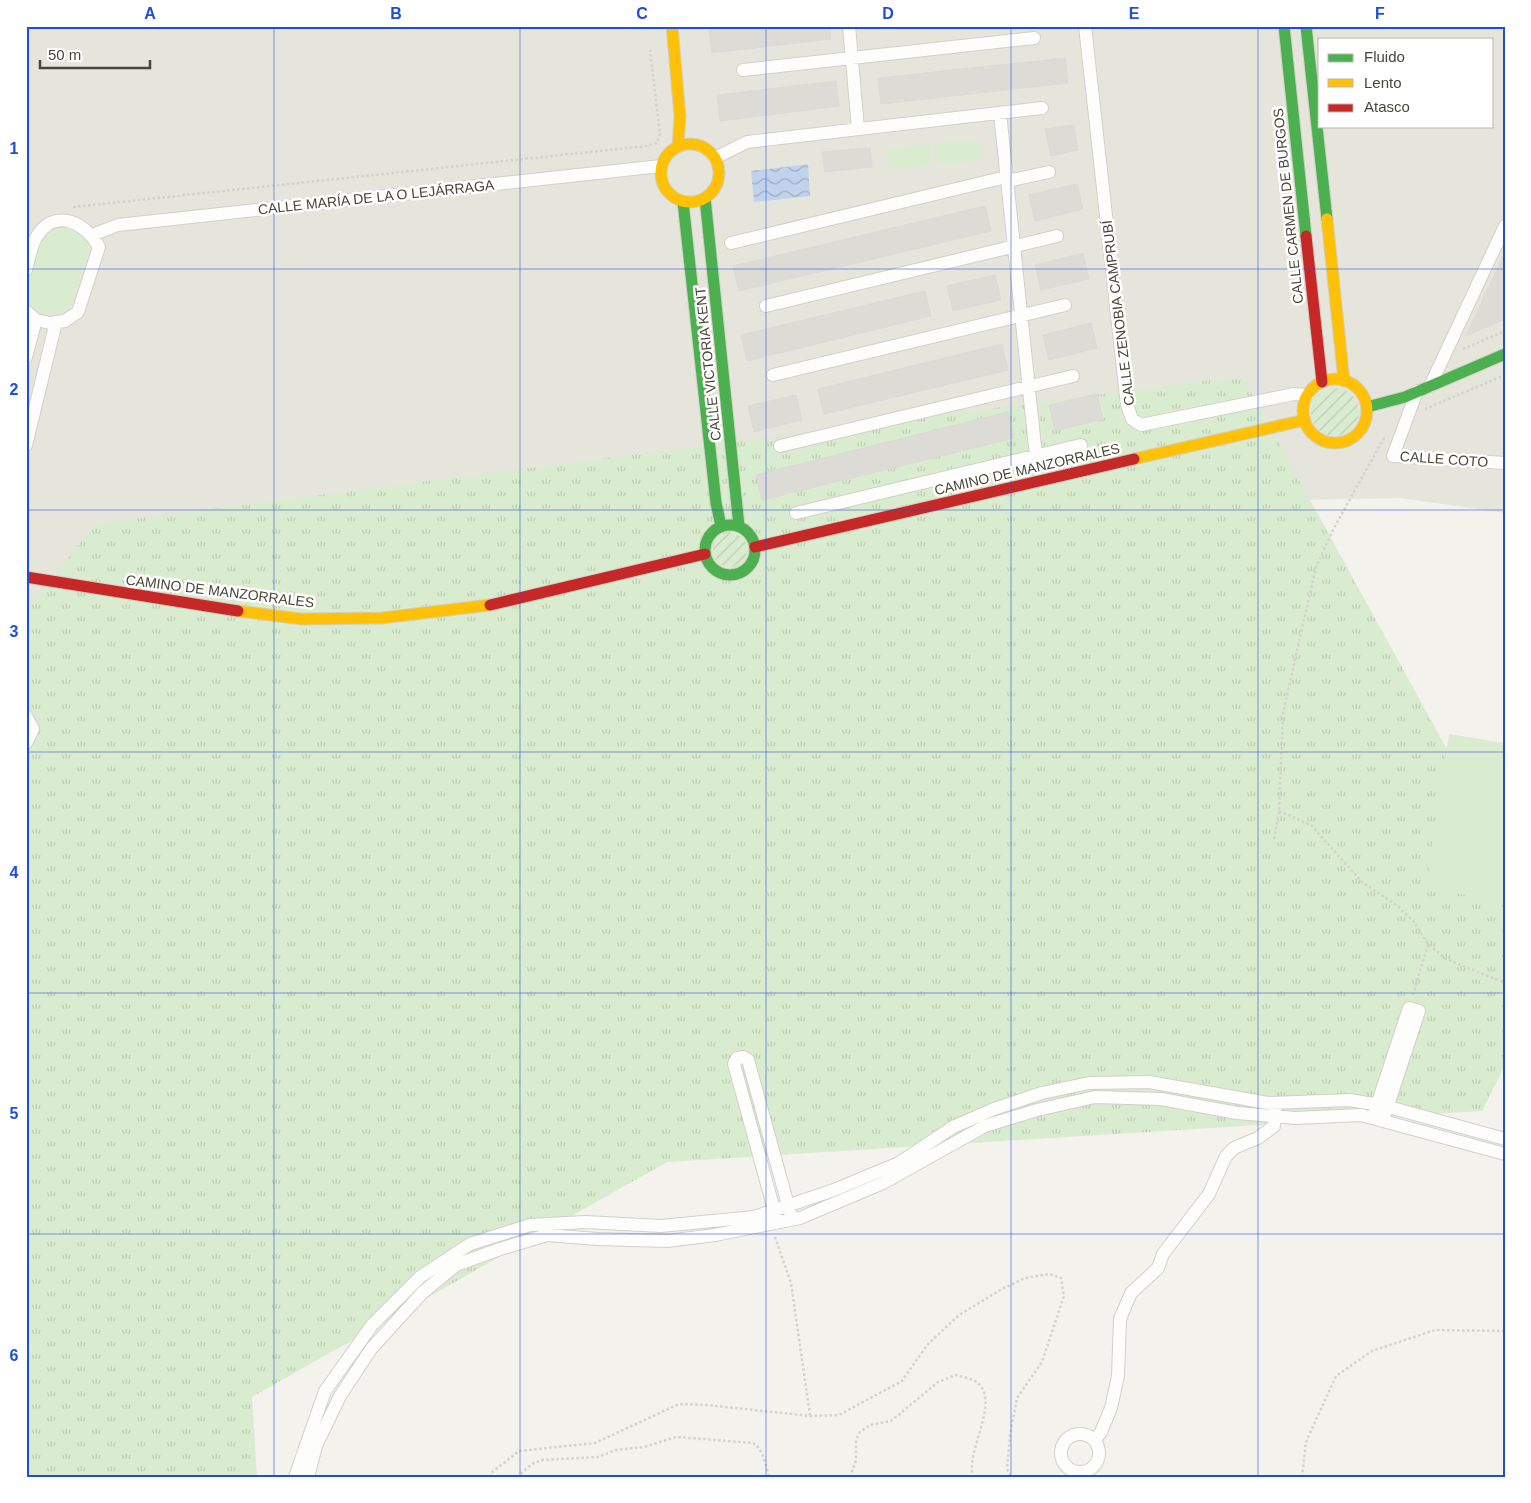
<svg xmlns="http://www.w3.org/2000/svg" width="1531" height="1503" font-family="Helvetica,sans-serif">
	<style>
		.residential { fill: #e6e5dc; fill-rule: evenodd }
		.grass { fill: url(#grass-tufts) }
		.park { fill: #daeccf }
		.garden { fill: url(#garden-furrows) }
		.water { fill: url(#water-waves) }
		.building { fill: #dcdbd6; stroke: #dbdad3 }
		.lines { fill: none; stroke-linecap: round; stroke-linejoin: round }
		.street-casing { stroke: #d1d0cb; stroke-width: 14 }
		.fast-casing { stroke: #d2d0c4; stroke-width: 13 }
		.slow-casing { stroke: #d2d0c4; stroke-width: 13 }
		.jam-casing { stroke: #d2d0c4; stroke-width: 13 }
		.path { stroke: #d3d2cb; stroke-width: 2.5; stroke-dasharray: 2.5 2.5; stroke-linecap: butt }
		.street { stroke: #fdfdfc; stroke-width: 12 }
		.fast { stroke: #4caf50; stroke-width: 11 }
		.slow { stroke: #ffc107; stroke-width: 11 }
		.jam { stroke: #c62828; stroke-width: 11 }
		.grid { fill: none; stroke: #1d4ed8; stroke-width: 1; stroke-opacity: 0.55 }
		.labels { text-anchor: middle; dominant-baseline: central; stroke-width: 5; stroke-linejoin: round; paint-order: stroke }
		.street-label { font-size: 14px; fill: #494639; stroke: #fff }
		.neatline { fill: none; stroke: #1d4ed8; stroke-width: 2 }
		.grid-label { font-size: 16px; text-anchor: middle; font-weight: bold; fill: #1d4ed8 }
	</style>
	<defs>
		<pattern id="grass-tufts" width="24" height="20" patternUnits="userSpaceOnUse" patternTransform="scale(1.25)"><rect width="24" height="20" fill="#daeccf"/><path d="M3 7l-1-3M5 7V3M7 7l1-3M15 17l-1-3M17 17v-4M19 17l1-3" fill="none" stroke="#bdccb2"/></pattern>
		<pattern id="garden-furrows" width="10" height="10" patternUnits="userSpaceOnUse" patternTransform="scale(1.25)"><rect width="10" height="10" fill="#daeccf"/><path d="M-1 1l2-2M0 10L10 0M9 11l2-2" fill="none" stroke="#bdccb2"/></pattern>
		<pattern id="water-waves" width="16" height="10" patternUnits="userSpaceOnUse" patternTransform="scale(1.25)"><rect width="16" height="10" fill="#c1d2ed"/><path d="M0 5q4-4 8 0t8 0" fill="none" stroke="#9facc1"/></pattern>
	</defs>
	<rect width="100%" height="100%" fill="#f3f2ed"/>
	<!-- residential -->
	<path class="residential" d="M26,26H1505V513L1400,498L1070,505L26,623ZM1320,39H1492V126H1320Z"/>
	<!-- grass -->
	<path class="grass" d="M1242,376L1505,855V1065L1482,1111L667,1162L252,1397L257,1477H26V612L95,524Z"/>
	<!-- park -->
	<path class="park" d="M978,139L980,161L936,164L934,143Z
		M929,144L931,165L888,169L886,148Z
		M65,227C77,231 86,235 89,248L72,304L63,312L40,316L29,304L26,291L43,237L52,231Z
		M1449,734L1505,743V901L1426,889Z"/>
	<!-- garden -->
	<path class="garden" d="M1311 412a24 24 0 1 1 48 0a24 24 0 1 1-48 0Z
		M713 550a17 17 0 1 1 34 0a17 17 0 1 1-34 0Z"/>
	<!-- water -->
	<path class="water" d="M808,164L810,196L754,202L751,171Z"/>
	<!-- building -->
	<path class="building" d="M719,26H829L831,39L712,53L709,27Z
		M1065,58L1068,83L881,104L878,78Z
		M836,81L839,106L720,121L717,95Z
		M1074,125L1078,150L1051,156L1045,129Z
		M870,148L872,167L825,172L822,152Z
		M1077,184L1083,209L1035,221L1029,195Z
		M985,206L991,231L739,291L733,266Z
		M1505,252V319L1466,336Z
		M1083,253L1089,279L1041,290L1035,265Z
		M995,275L1001,300L953,311L947,286Z
		M925,291L931,316L747,361L741,335Z
		M1091,323L1097,348L1049,360L1043,335Z
		M1002,344L1008,370L824,414L818,389Z
		M1097,394L1103,419L1055,431L1049,405Z
		M796,395L802,420L754,432L748,406Z
		M1008,412L1014,438L762,500L756,475Z"/>
	<g class="lines">
		<!-- street casing -->
		<g class="street-casing">
			<path id="street" d="M849,26L858,129
				M1085,26L1127,405L1132,419L1141,425L1294,394L1308,395
				M743,70L1034,38
				M1000,113L1036,456
				M715,158L747,142L1042,108
				M1007,181L1049,172
				M92,235L118,225L661,166
				M731,243L1006,177
				M26,270C29,259 31,245 37,236C55,207 86,223 99,247L78,312L65,321L50,323L36,320L26,311
				M766,306L1057,236
				M26,357L36,320
				M773,375L1065,305
				M1430,386L1505,226
				M1417,391L1393,456L1505,463
				M26,445L56,322
				M780,446L1073,376
				M796,513L1081,445
				M26,716L33,729L26,743
				M1375,1111L1409,1008L1419,1011L1385,1114
				M776,1217L734,1064L737,1058L743,1057L748,1060L790,1212
				M1061 1453a19 19 0 1 1 38 0a19 19 0 1 1-38 0Z
				M1095,1440L1101,1432L1111,1408L1118,1376L1120,1319L1131,1293L1158,1268L1163,1254L1209,1194L1226,1156L1234,1148L1258,1138L1274,1126L1275,1110
				M295,1477L325,1391L372,1325L420,1277L470,1244L530,1225L585,1222L661,1226L754,1217L834,1190L899,1163L953,1127L994,1109L1042,1093L1089,1083L1149,1082L1268,1103L1350,1100L1385,1106L1505,1139
				M308,1477L316,1446L340,1396L371,1349L422,1293L456,1265L500,1249L547,1235L597,1239L667,1241L715,1235L800,1218L883,1183L985,1126L1037,1110L1095,1097L1161,1099L1237,1113L1295,1118L1361,1115L1505,1154"/>
		</g>
		<!-- fast casing -->
		<g class="fast-casing">
			<path id="fast" d="M1284,26L1306,236
				M1306,26L1327,219
				M705,198L739,526
				M683,202L716,503L721,526
				M1367,407L1405,397L1505,354
				M705 550a25 25 0 1 1 50 0a25 25 0 1 1-50 0Z"/>
		</g>
		<!-- slow casing -->
		<g class="slow-casing">
			<path id="slow" d="M672,26L680,116L678,146
				M661 173a29 29 0 1 1 58 0a29 29 0 1 1-58 0Z
				M1327,219L1344,381
				M1303 411a32 32 0 1 1 64 0a32 32 0 1 1-64 0Z
				M1134,459L1305,420
				M238,611L301,619L382,618L490,605"/>
		</g>
		<!-- jam casing -->
		<g class="jam-casing">
			<path id="jam" d="M1306,236L1322,382
				M755,547L1134,459
				M26,577L238,611
				M490,605L705,554"/>
		</g>
		<!-- path -->
		<path class="path" d="M73,207L646,146L657,143L660,134L650,50
			M1463,349L1505,331
			M1425,409L1505,375
			M1279,811L1311,825L1362,882L1399,907L1414,922L1428,944L1446,959L1505,983
			M1274,839L1279,811L1283,713L1316,567L1334,528L1385,436
			M1413,995L1428,944
			M775,1237L791,1283L810,1415
			M490,1477L491,1473L519,1451L595,1443L679,1404L707,1405L810,1416L839,1415L902,1381L928,1344L959,1315L1002,1289L1025,1278L1049,1274L1061,1278L1064,1296L1042,1362L1017,1398L1010,1435L1007,1469L1011,1477
			M517,1477L532,1464L542,1460L598,1457L616,1450L644,1447L676,1437L753,1443C763,1448 766,1466 769,1477
			M850,1477L856,1460V1440L860,1432L870,1425L891,1421L938,1382L956,1375C962,1377 970,1378 975,1381C1003,1399 965,1450 973,1477
			M1302,1477L1306,1442L1336,1376L1372,1351L1435,1330L1505,1331"/>
		<!-- street -->
		<use href="#street" class="street"/>
		<!-- fast -->
		<use href="#fast" class="fast"/>
		<!-- slow -->
		<use href="#slow" class="slow"/>
		<!-- jam -->
		<use href="#jam" class="jam"/>
	</g>
	<!-- grid -->
	<path class="grid" d="M274,26V1477M520,26V1477M766,26V1477M1011,26V1477M1258,26V1477M26,269H1505M26,510H1505M26,752H1505M26,993H1505M26,1234H1505"/>
	<g class="labels">
		<!-- street labels -->
		<g class="street-label">
			<text transform="translate(376 197) rotate(-6)">CALLE MARÍA DE LA O LEJÁRRAGA</text>
			<text transform="translate(1288 206) rotate(-96)">CALLE CARMEN DE BURGOS</text>
			<text transform="translate(1118 313) rotate(-97)">CALLE ZENOBIA CAMPRUBÍ</text>
			<text transform="translate(708 364) rotate(-96)">CALLE VICTORIA KENT</text>
			<text transform="translate(1444 459) rotate(4)">CALLE COTO</text>
			<text transform="translate(1027 469) rotate(-13)">CAMINO DE MANZORRALES</text>
			<text transform="translate(220 591) rotate(7)">CAMINO DE MANZORRALES</text>
		</g>
	</g>
	<!-- border -->
	<rect width="1531" height="1503" fill="none" stroke="#ffffff" stroke-width="55"/>
	<!-- legend -->
	<rect x="1318" y="38" width="175" height="90" fill="#ffffff" stroke="#b6b5b0"/>
	<rect x="1328" y="54" width="25" height="8" fill="#4caf50" stroke="#b6b5b0"/>
	<text x="1364" y="62" font-size="15" fill="#494639">Fluido</text>
	<rect x="1328" y="79" width="25" height="8" fill="#ffc107" stroke="#b6b5b0"/>
	<text x="1364" y="88" font-size="15" fill="#494639">Lento</text>
	<rect x="1328" y="104" width="25" height="8" fill="#c62828" stroke="#b6b5b0"/>
	<text x="1364" y="112" font-size="15" fill="#494639">Atasco</text>
	<!-- scale -->
	<path d="M40 60v8h110v-8" fill="none" stroke="#494639" stroke-width="2.5"/>
	<text x="48" y="60" font-size="15" fill="#494639" stroke="#ffffff" stroke-width="4" paint-order="stroke">50 m</text>
	<rect x="28" y="28" width="1476" height="1448" class="neatline"/>
	<g class="grid-label">
		<text x="150" y="19">A</text>
		<text x="396" y="19">B</text>
		<text x="642" y="19">C</text>
		<text x="888" y="19">D</text>
		<text x="1134" y="19">E</text>
		<text x="1380" y="19">F</text>
		<text x="14" y="154">1</text>
		<text x="14" y="395">2</text>
		<text x="14" y="637">3</text>
		<text x="14" y="878">4</text>
		<text x="14" y="1119">5</text>
		<text x="14" y="1361">6</text>
	</g>
</svg>
